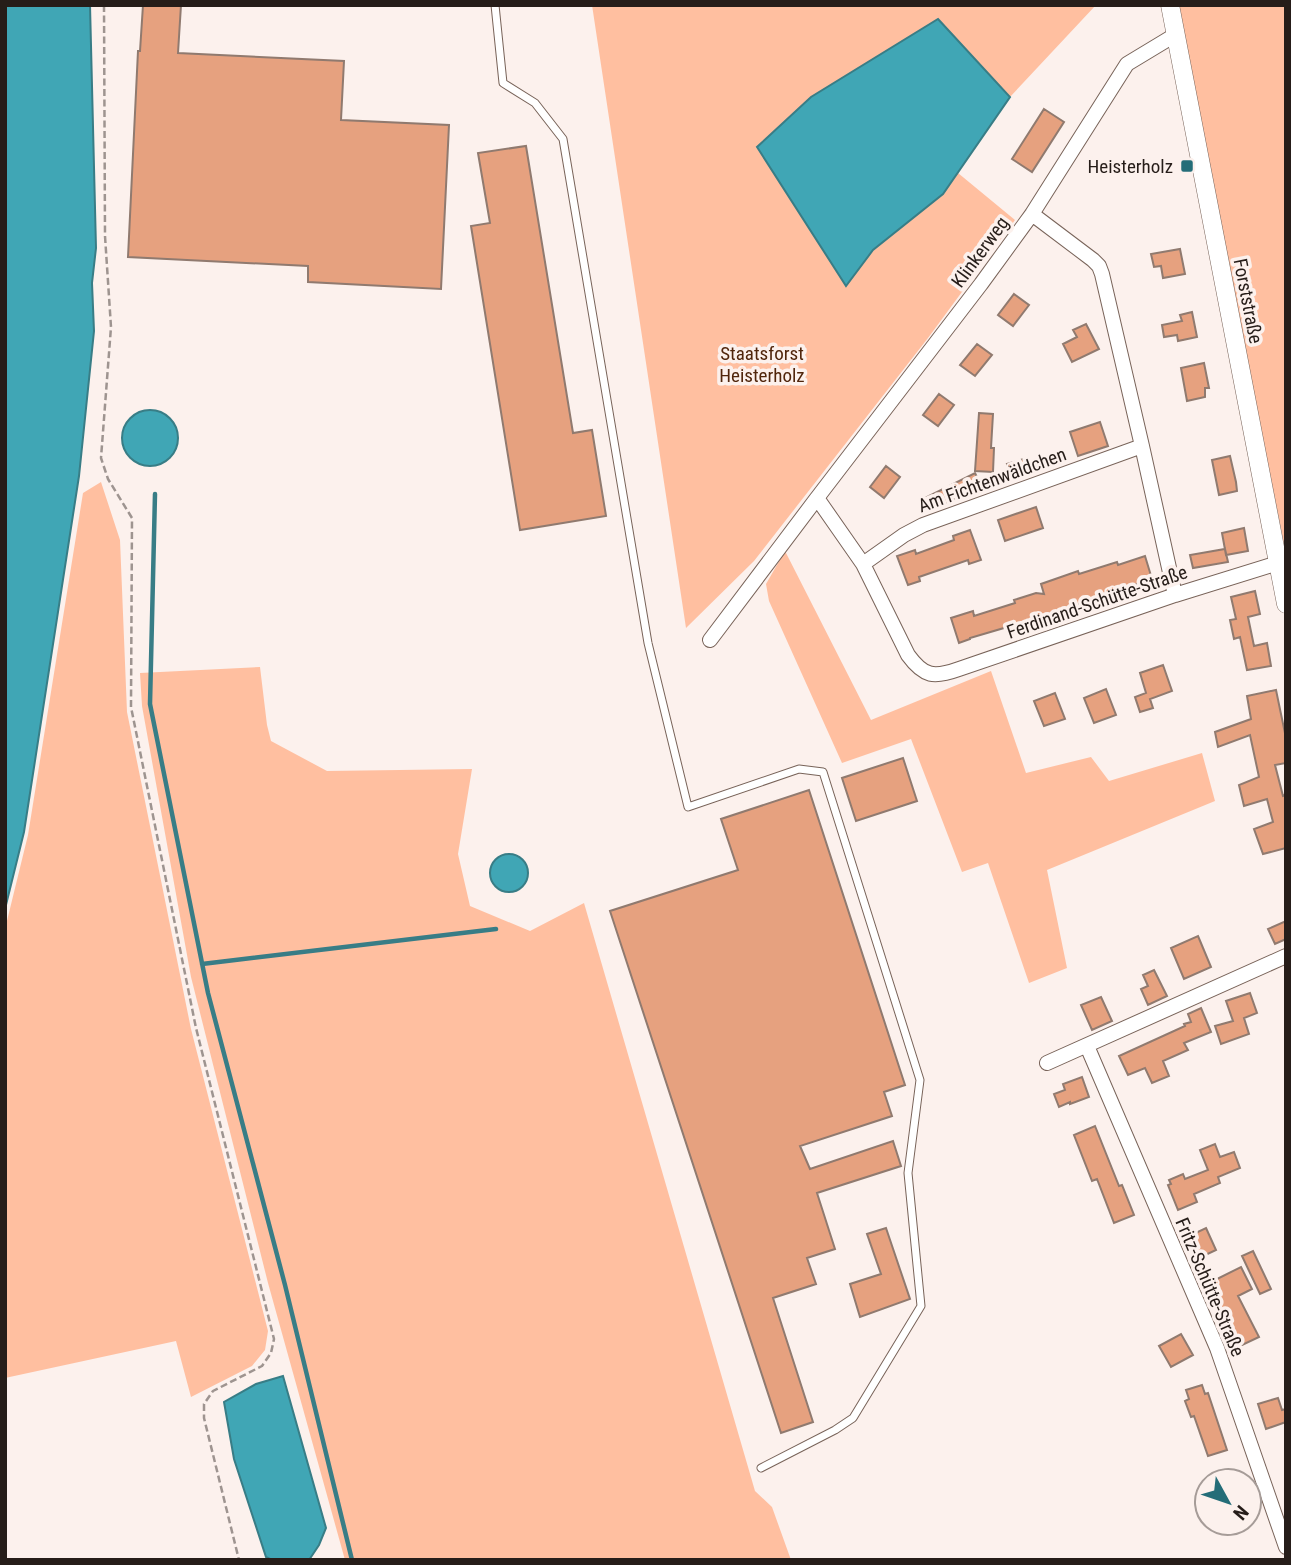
<svg xmlns="http://www.w3.org/2000/svg" width="1291" height="1565" font-family="'Roboto Condensed',sans-serif">
	<style>
		.green { fill: #ffbfa0 }
		.water { fill: #40a6b5; stroke: #387d86; stroke-width: 2 }
		.lines { fill: none; stroke-linecap: round; stroke-linejoin: round }
		.stream { stroke: #387d86; stroke-width: 4.5 }
		.building { fill: #e6a17f; stroke: #907a6f; stroke-width: 2 }
		.service-casing { stroke: #786359; stroke-width: 9 }
		.minor-casing { stroke: #786359; stroke-width: 16 }
		.tertiary-casing { stroke: #786359; stroke-width: 19 }
		.path { stroke: #9e9490; stroke-width: 2.5; stroke-dasharray: 7 3.5; stroke-linecap: butt }
		.service { stroke: #fff; stroke-width: 7 }
		.minor { stroke: #fff; stroke-width: 14 }
		.tertiary { stroke: #fff; stroke-width: 18 }
		.poi-dot { fill: #246d78; stroke: #fcf1ed; stroke-width: 2.5 }
		.labels { text-anchor: middle; dominant-baseline: central; stroke-width: 7; stroke-linejoin: round; paint-order: stroke }
		.poi-label { font-size: 19px; fill: #261d19; stroke: #fcf1ed; text-anchor: end }
		.street-label { font-size: 19px; fill: #261d19; stroke: #fcf1ed }
		.park-label { font-size: 19px; fill: #50250b; stroke: #fcf1ed }
	</style>
	<rect width="100%" height="100%" fill="#fcf1ed"/>
	<!-- green -->
	<path class="green" d="M592,5H1096L1010,97L937,19L846,285L873,250L943,194L958,173L1015,220L928,338L754,561L686,628Z
		M1174,5H1286V553Z
		M101,482L120,540L127,712L191,1029L268,1331L265,1350L252,1366L191,1397L176,1341L5,1378V929L28,835L83,493Z
		M785,551L871,720L991,671L1026,773L1091,757L1109,781L1202,753L1215,801L1047,870L1067,968L1029,983L988,863L962,872L911,739L842,763L769,601L766,584Z
		M260,667L267,725L271,741L327,771L472,769L458,854L470,906L530,931L584,903L755,1491L772,1507L791,1560H345L268,1283L191,977L142,706L140,673Z"/>
	<!-- water -->
	<path class="water" d="M5,5H90L96,248L92,283L94,331L79,476L24,832L5,909Z
		M938,19L1010,97L943,194L873,250L846,286L757,147L811,97Z
		M122 438a28 28 0 1 1 56 0a28 28 0 1 1-56 0Z
		M490 873a19 19 0 1 1 38 0a19 19 0 1 1-38 0Z
		M283,1376L326,1528L319,1545L309,1560H272L266,1557L234,1459L224,1402L256,1384Z"/>
	<g class="lines">
		<!-- stream -->
		<path class="stream" d="M155,494L150,704L208,993L285,1285L352,1560
			M202,964L496,929"/>
	</g>
	<!-- building -->
	<path class="building" d="M143,5H181L178,53L344,61L341,120L449,125L441,289L308,282V266L128,257L138,51H140Z
		M1044,109L1064,122L1032,172L1012,159Z
		M526,146L573,433L592,430L606,516L520,530L471,226L490,223L478,153Z
		M1180,249L1185,274L1163,278L1161,266L1154,267L1151,254Z
		M1014,294L1029,305L1013,326L998,315Z
		M1192,312L1197,337L1178,341L1177,335L1164,337L1162,325L1182,321L1180,315Z
		M1086,324L1099,349L1072,362L1063,344L1077,337L1073,330Z
		M977,344L992,355L975,376L960,365Z
		M1204,363L1209,388H1205V397L1187,401L1181,368Z
		M939,394L954,405L938,426L923,415Z
		M979,413L993,414L991,448H994L993,472L975,471Z
		M1100,422L1108,446L1078,456L1070,432Z
		M1230,456L1236,482L1237,491L1219,495L1212,460Z
		M1027,458L1031,472L1012,478L1007,464Z
		M886,466L900,477L884,498L870,487Z
		M975,473L981,486L931,511L925,498Z
		M1036,507L1043,528L1005,541L998,520Z
		M1244,528L1248,551L1226,555L1222,533Z
		M970,530L981,560L969,564L968,560L919,577L920,581L908,585L897,556L915,550L916,554L954,540L953,536Z
		M1225,549L1228,562L1193,568L1190,555Z
		M1145,556L1152,579L1031,620L970,638V639L959,643L951,618L973,611L974,616L1015,603L1014,600L1036,593L1044,594L1041,584L1078,571L1079,574L1117,562L1118,565Z
		M1255,591L1260,614L1248,617L1254,646L1267,643L1271,666L1247,670L1240,637L1234,639L1230,620L1236,619L1231,597Z
		M1163,665L1172,691L1150,699L1153,708L1140,712L1135,697L1146,693L1140,673Z
		M1106,689L1116,715L1094,723L1084,698Z
		M1276,690L1286,738V763L1275,765L1283,796L1286,795V848L1263,854L1254,829L1273,822L1267,799L1244,806L1239,785L1259,777L1250,735L1218,747L1215,732L1251,719L1247,696Z
		M1055,693L1065,719L1044,726L1034,701Z
		M903,758L917,801L856,821L842,778Z
		M809,790L905,1085L884,1092L892,1116L800,1146L810,1169L893,1141L901,1166L817,1193L835,1249L807,1258L816,1284L773,1298L813,1422L781,1433L610,911L738,870L721,819Z
		M1286,921V939L1275,944L1268,929Z
		M1198,936L1211,967L1184,979L1171,948Z
		M1154,970L1167,996L1148,1005L1141,989L1148,986L1143,975Z
		M1250,993L1257,1013L1244,1018L1249,1034L1221,1044L1215,1026L1233,1021L1226,1001Z
		M1101,997L1112,1021L1092,1030L1081,1005Z
		M1201,1008L1211,1032L1184,1043L1188,1050L1163,1061L1169,1076L1152,1083L1145,1068L1128,1075L1119,1056L1185,1026L1184,1024L1191,1022L1188,1014Z
		M1082,1077L1089,1097L1070,1104V1102L1059,1107L1054,1094L1065,1090L1063,1084Z
		M1095,1126L1119,1186L1122,1185L1134,1215L1114,1223L1097,1179L1092,1181L1074,1135Z
		M1215,1144L1220,1157L1234,1152L1240,1168L1218,1177L1220,1183L1194,1194L1197,1202L1178,1210L1168,1185L1171,1184L1169,1180L1183,1174L1185,1179L1208,1170L1200,1150Z
		M886,1228L910,1299L860,1317L850,1284L881,1274L867,1234Z
		M1206,1228L1216,1250L1195,1260L1185,1238Z
		M1253,1251L1271,1289L1260,1294L1242,1256Z
		M1241,1267L1252,1289L1238,1296L1259,1337L1238,1347L1207,1284Z
		M1181,1334L1193,1355L1171,1367L1159,1346Z
		M1202,1385L1205,1394L1208,1393L1227,1450L1208,1456L1194,1416L1191,1417L1185,1401L1189,1399L1186,1390Z
		M1278,1398L1282,1410L1286,1409V1422L1266,1429L1258,1404Z"/>
	<g class="lines">
		<!-- service casing -->
		<g class="service-casing">
			<path id="service" d="M495,5L503,83L535,103L563,139L648,643L688,807L799,769L823,772L920,1080L908,1173L921,1306L853,1418L835,1430L761,1468"/>
		</g>
		<!-- minor casing -->
		<g class="minor-casing">
			<path id="minor" d="M1175,35L1127,64L1032,214L981,284L817,498L863,564L908,655C924,677 934,678 959,669L1175,595L1278,563
				M1032,214L1093,260L1099,266L1102,274L1142,446L1175,595
				M863,564L904,535L923,525L1142,446
				M710,640L817,498
				M1087,1046L1217,1348L1286,1547
				M1047,1063L1286,956"/>
		</g>
		<!-- tertiary casing -->
		<g class="tertiary-casing">
			<path id="tertiary" d="M1170,5L1286,604"/>
		</g>
		<!-- path -->
		<path class="path" d="M104,5L105,236L111,327L101,458L108,479L132,518L131,707L196,1028L274,1339L271,1353L262,1366L213,1391L204,1404V1418L239,1560"/>
		<!-- service -->
		<use href="#service" class="service"/>
		<!-- minor -->
		<use href="#minor" class="minor"/>
		<!-- tertiary -->
		<use href="#tertiary" class="tertiary"/>
	</g>
	<!-- markers -->
	<rect class="poi-dot" x="1180" y="159" width="14" height="14" rx="3.5"/>
	<g class="labels">
		<!-- poi labels -->
		<g class="poi-label">
			<text x="1173" y="166">Heisterholz</text>
		</g>
		<!-- street labels -->
		<g class="street-label">
			<text transform="translate(980 252) rotate(-54)">Klinkerweg</text>
			<text transform="translate(1248 301) rotate(79)">Forststraße</text>
			<text transform="translate(992 480) rotate(-20)">Am Fichtenwäldchen</text>
			<text transform="translate(1097 602) rotate(-19)">Ferdinand-Schütte-Straße</text>
			<text transform="translate(1210 1287) rotate(67)">Fritz-Schütte-Straße</text>
		</g>
		<!-- park labels -->
		<g class="park-label">
			<text x="762" y="353">Staatsforst<tspan x="762" dy="22">Heisterholz</tspan></text>
		</g>
	</g>
	<!-- border -->
	<rect width="1291" height="1565" fill="none" stroke="#261d19" stroke-width="14"/>
	<!-- north arrow -->
	<g transform="translate(1228 1502) rotate(130)"><circle r="33" fill="#fcf1ed" stroke="#a69c98" stroke-width="2"/>
	<path d="M0-5L12 26L0 18L-12 26Z" fill="#246d78"/>
	<text y="-10" font-size="19" font-weight="bold" text-anchor="middle" fill="#261d19">N</text>
	</g>
</svg>
